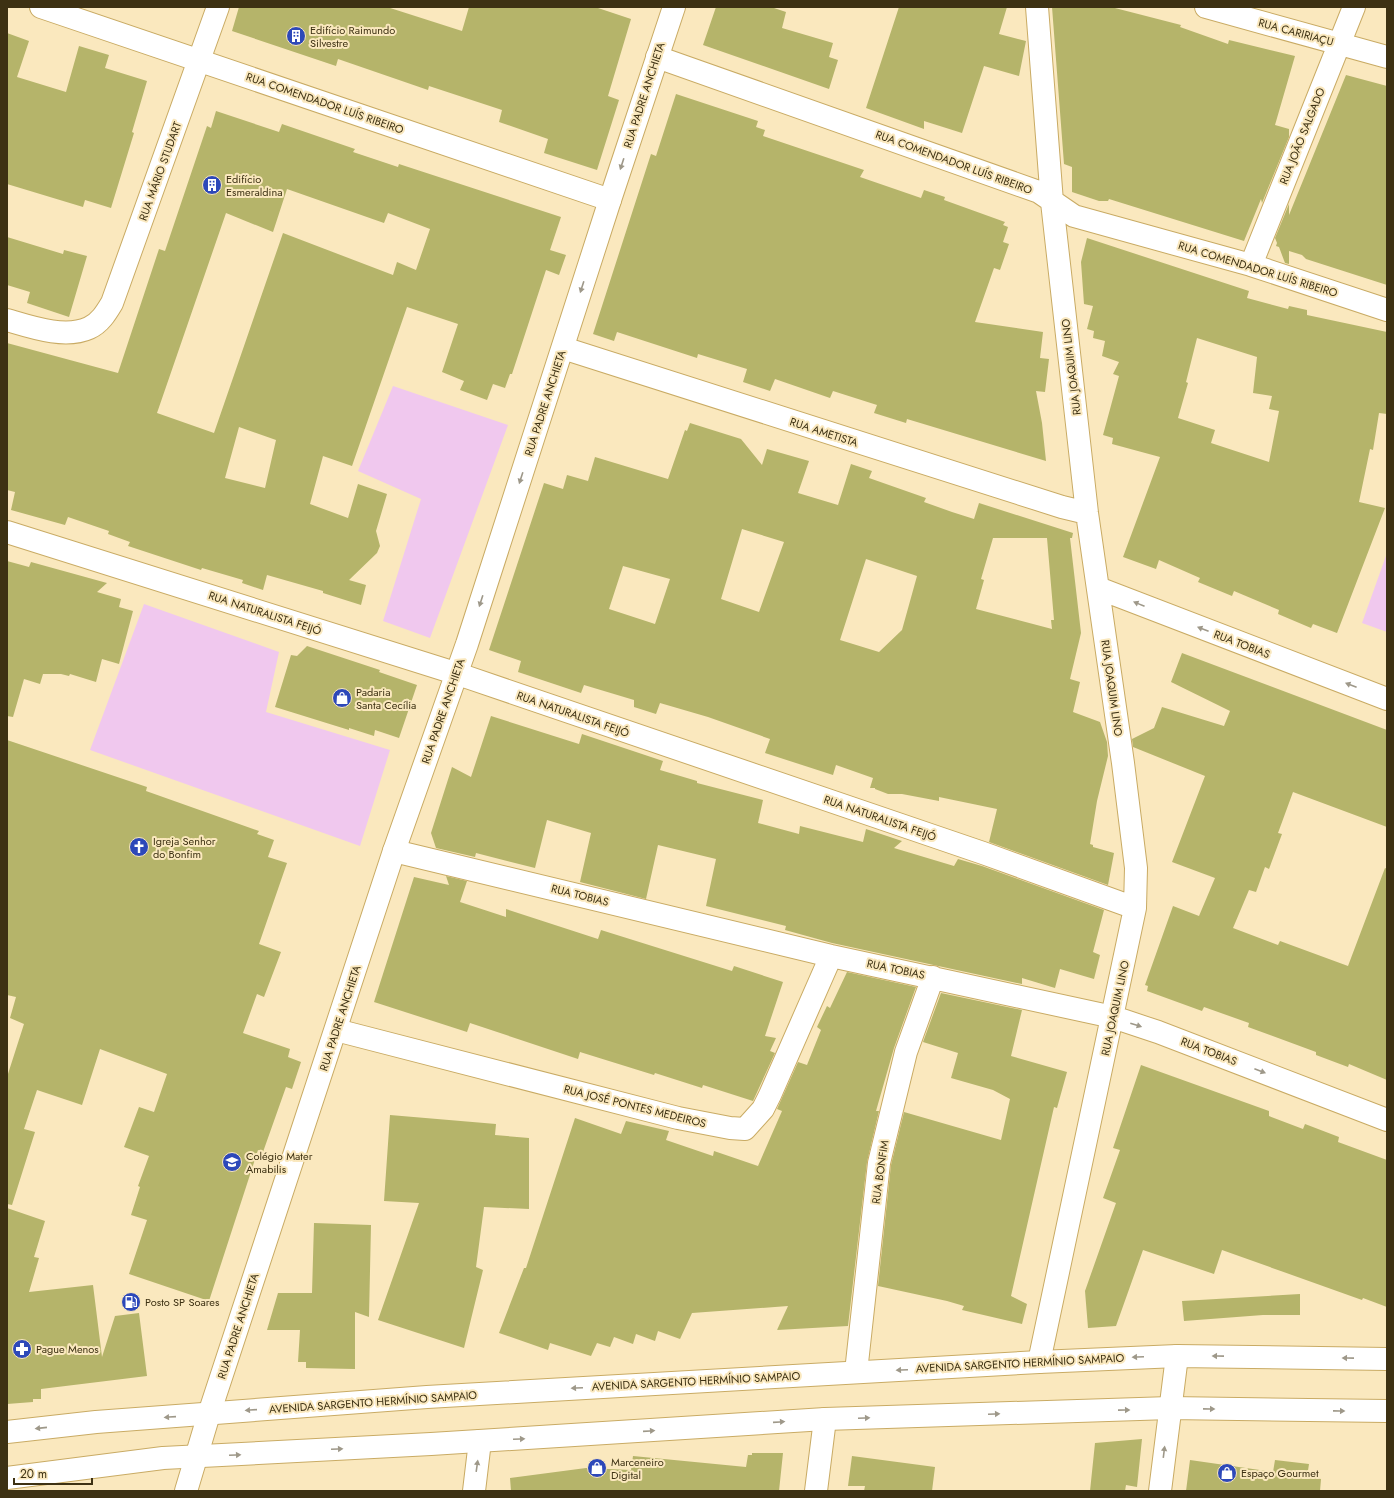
<svg xmlns="http://www.w3.org/2000/svg" width="1394" height="1498" font-family="Jost,sans-serif">
	<style>
		.green { fill: #f0c8ee }
		.building { fill: #b5b46a; fill-rule: evenodd }
		.lines { fill: none; stroke-linecap: round; stroke-linejoin: round }
		.minor-casing { stroke: #c9ab64; stroke-width: 24 }
		.tertiary-casing { stroke: #c9ab64; stroke-width: 24 }
		.primary-casing { stroke: #c9ab64; stroke-width: 24 }
		.minor { stroke: #fff; stroke-width: 22 }
		.tertiary { stroke: #fff; stroke-width: 22 }
		.primary { stroke: #fff; stroke-width: 22 }
		.oneway { fill: #9e9889 }
		.labels { text-anchor: middle; dominant-baseline: central; stroke-width: 4; stroke-linejoin: round; paint-order: stroke }
		.poi-label { font-size: 11px; fill: #3d3113; stroke: #fae8be; text-anchor: start }
		.street-label { font-size: 11px; fill: #3d3113; stroke: #fae8be }
	</style>
	<rect width="100%" height="100%" fill="#fae8be"/>
	<!-- green -->
	<path class="green" d="M393,386L508,425L430,638L383,621L421,499L358,471Z
		M1387,553V632L1362,623Z
		M144,604L279,652L266,712L390,750L360,846L90,750Z"/>
	<!-- building -->
	<path class="building" d="M239,7H387L462,31L469,7H595L631,19L608,96L619,100L597,170L544,153L548,139L499,122L502,110L429,86L428,90L338,59L336,66L232,31Z
		M716,7H771L786,12L782,28L833,43L829,57L838,60L829,89L703,45Z
		M899,7H1007L999,34L1026,41L1019,76L984,66L962,133L924,121V129L866,108Z
		M1052,7H1111L1181,25L1180,27L1228,44L1229,40L1295,56L1275,125L1289,129V137L1262,203L1261,199L1244,241L1109,199L1108,201H1099L1072,192V167L1064,164Z
		M7,33L29,41L17,77L66,92L79,46L109,55L105,68L147,81L132,132L134,133L111,208L85,200L83,207L7,184Z
		M1346,75L1387,86V285L1306,259L1302,255L1289,251V264L1285,263L1279,247L1276,246L1277,243L1275,238L1289,204V215Z
		M676,94L758,121L756,127L765,130L763,136L864,170L860,177L921,198L924,190L945,197L944,200L1005,222L1003,225L1008,227L1003,242L1009,244L1000,270L994,268L975,322L1043,332L1040,358L1049,359L1045,392L1036,391L1042,423L1046,461L907,419L906,423L874,413L877,405L833,391L830,398L775,379L770,391L743,382L747,369L698,354L697,358L617,332L614,341L593,334L651,154L656,156Z
		M216,111L279,132L282,124L355,149L353,152L398,167L399,164L561,217L550,250L566,255L559,275L546,270L512,374H510L505,388L493,384L487,400L460,390L464,381L442,372L458,324L407,307L352,466L323,456L310,504L348,518L358,484L387,494L376,531L380,546L377,553L349,580L366,585L361,605L323,593V591L267,575L263,590L242,583L243,580L202,568L201,570L128,546L130,542L108,534L109,531L68,517L65,525L11,510L15,492L7,490V343L118,373L159,249L165,251L207,126L211,128ZM287,189L384,223L388,213L430,229L416,270L397,262L393,275L283,233L214,433L157,413L226,213L273,232ZM239,427L276,440L265,488L225,478Z
		M7,237L63,254L64,250L87,256L69,317L27,303L30,292L7,285Z
		M1087,238L1249,291L1247,298L1288,309L1289,306L1307,310V315L1387,332V414L1379,413L1373,450L1370,449L1359,502L1385,508L1337,633L1313,624L1311,628L1278,614L1279,610L1234,591L1232,596L1198,582L1200,578L1159,560L1156,569L1123,557L1160,457L1112,444L1113,438L1103,435L1119,376L1113,374L1119,362L1102,356L1105,341L1093,338L1094,331L1087,329L1093,306L1084,304L1081,262ZM1197,338L1257,357L1253,393L1272,396L1269,409L1279,411L1269,462L1211,443L1215,430L1178,418L1188,383L1186,382Z
		M690,423L741,439L762,465L767,449L809,461L798,493L838,505L851,464L872,471L869,478L926,498L924,502L952,512L974,519L979,503L1073,533L1072,538H1070L1081,633L1070,679L1080,682L1073,712L1100,722L1107,742L1108,756L1097,801L1090,844L1093,845V847L1114,853L1108,885L989,842L997,809L939,797V801L902,794H888L875,789V788H870L873,778L836,765L833,775L765,753L770,739L708,717L660,703L656,714L634,707V700L584,685L581,693L518,672L521,661L489,650L544,483L563,489L567,475L588,481L595,457L668,479L685,430L687,431ZM742,529L784,542L759,612L721,599ZM993,538H1047L1054,620H1051L1052,629L976,609L984,580L981,579ZM866,559L917,576L902,630L879,652L840,640ZM623,566L670,579L655,624L609,609Z
		M7,561L29,567L31,562L107,583L97,592L121,599L119,607L133,611L119,664L102,659L96,682L70,674L69,676L61,674H43L40,684L24,679L13,717L7,716Z
		M307,646L380,670L379,672L417,685L399,738L375,730L374,736L349,728V730L275,707L291,655L297,656Z
		M1182,653L1387,730V827L1293,792L1278,833L1282,834L1269,869L1265,867L1256,892L1249,890L1233,928L1278,945L1280,941L1348,966L1385,868L1387,869V1080L1349,1064L1348,1067L1316,1055V1052L1248,1027L1249,1023L1204,1007L1202,1011L1147,991L1148,986L1145,985L1173,906L1199,916L1215,878L1172,862L1205,776L1133,747L1132,739L1154,728L1162,707L1224,726L1230,711L1171,682Z
		M491,716L579,744L582,734L663,761L660,770L697,781V783L763,800L758,823L799,834L800,826L863,842L866,829L902,841L894,848L954,866L958,859L982,866L1104,910L1093,952L1100,955L1094,979L1060,969L1055,988L1022,978V984L832,943L785,930L786,926L706,906L716,859L658,845L646,899L580,882L591,833L547,820L535,868L476,853L475,857L436,848L431,833L452,767L471,777Z
		M7,740L147,787L146,791L259,831L257,834L274,840L268,857L287,863L259,944L281,952L264,997L257,994L243,1033L290,1049L288,1057L301,1062L292,1089L286,1087L263,1152L258,1150L209,1301L129,1274L147,1220L131,1215L140,1187L138,1186L149,1156L124,1147L139,1107L154,1112L167,1074L100,1049L82,1105L37,1090L24,1129L35,1132L12,1205L7,1204V1077L24,1024L10,1018L16,997L7,995Z
		M446,876L467,881L460,902L506,917V909L598,939L601,930L732,971L734,966L783,982L765,1036L776,1038L770,1051L775,1053L753,1101L703,1085L702,1088L655,1073L654,1075L580,1052L578,1059L470,1023L467,1032L374,1002L414,877L449,885Z
		M847,972L916,987L894,1048L876,1111H879L867,1162L848,1326L777,1330L788,1306L692,1313L680,1339L658,1331L655,1341L636,1334L633,1344L614,1337L610,1347L597,1343L591,1356L550,1343L548,1350L499,1333L524,1268H526L575,1118L621,1134L626,1121L669,1131L666,1140L713,1156L714,1151L758,1166L782,1111L777,1109L798,1062L807,1065L821,1030L817,1027L827,1006L830,1008Z
		M941,993L1022,1010L1011,1056L1067,1072L1057,1108L1054,1107L1011,1296L1027,1304L1022,1324L962,1310L964,1306L947,1301L878,1286L891,1165L904,1112L1001,1140L1010,1099L993,1090L951,1078L958,1053L923,1042Z
		M1141,1065L1269,1111V1116L1303,1129L1305,1124L1339,1137L1338,1142L1387,1160V1307L1363,1298L1362,1300L1222,1250L1214,1274L1143,1250L1116,1326L1088,1328L1085,1291L1116,1203L1103,1198L1120,1150L1113,1148Z
		M390,1115L496,1124L495,1135L529,1138V1209L484,1207L476,1267L483,1270L464,1348L378,1320L419,1203L384,1201Z
		M7,1208L45,1221L34,1257L39,1258L29,1292L93,1285L102,1357L115,1316L139,1313L147,1376L41,1389V1399H33V1402L7,1404Z
		M314,1223L371,1225L369,1317L355,1312V1369L306,1368V1362H298L300,1330H267L278,1293H312Z
		M1300,1294V1315H1263L1184,1321L1182,1301Z
		M1142,1439L1137,1487L1126,1485L1125,1491H1090L1095,1443Z
		M752,1453H783L779,1491H511L510,1478L586,1468L631,1470L633,1456L746,1467L748,1455H752Z
		M852,1456L935,1467L932,1491H864L865,1486H848Z
		M1190,1460L1273,1472L1275,1460L1309,1464L1307,1477L1321,1479L1320,1491H1186Z"/>
	<g class="lines">
		<!-- minor casing -->
		<g class="minor-casing">
			<path id="minor" d="M41,7L610,200
				M1037,7L1052,202L1087,513L1123,763L1136,868L1135,908L1039,1362
				M1206,7L1387,57
				M657,57L1039,192L1074,216L1251,265L1387,310
				M1251,265L1354,7
				M7,320C31,327 65,339 89,328C100,323 106,313 112,303L218,7
				M563,348L1062,507L1087,513
				M7,532L455,673L983,853L1135,908
				M1098,588L1387,699
				M394,851L831,956L1113,1017L1158,1032L1387,1120
				M336,1030L678,1118L730,1128L745,1129L763,1109L770,1095L831,956
				M856,1372L879,1163L906,1052L933,977
				M816,1491L825,1419
				M1160,1491L1177,1356"/>
		</g>
		<!-- tertiary casing -->
		<g class="tertiary-casing">
			<path id="tertiary" d="M186,1491L209,1414L394,851L467,644L610,200L674,7
				M474,1491L480,1441"/>
		</g>
		<!-- primary casing -->
		<g class="primary-casing">
			<path id="primary" d="M7,1432L96,1422L427,1397L1039,1362L1177,1356L1387,1359
				M7,1478L163,1458L431,1444L825,1419L1170,1408L1387,1411"/>
		</g>
		<!-- minor -->
		<use href="#minor" class="minor"/>
		<!-- tertiary -->
		<use href="#tertiary" class="tertiary"/>
		<!-- primary -->
		<use href="#primary" class="primary"/>
	</g>
	<!-- one-way arrows -->
	<defs><path id="oneway-solid" d="M-6-.8H1V-3.2L6.5 0L1 3.2V.8H-6Z"/></defs>
	<g class="oneway">
		<use href="#oneway-solid" transform="translate(622 164) rotate(108)"/>
		<use href="#oneway-solid" transform="translate(582 287) rotate(108)"/>
		<use href="#oneway-solid" transform="translate(521 478) rotate(108)"/>
		<use href="#oneway-solid" transform="translate(481 601) rotate(108)"/>
		<use href="#oneway-solid" transform="translate(1139 604) rotate(-158)"/>
		<use href="#oneway-solid" transform="translate(1203 629) rotate(-159)"/>
		<use href="#oneway-solid" transform="translate(1351 685) rotate(-159)"/>
		<use href="#oneway-solid" transform="translate(1136 1025) rotate(18)"/>
		<use href="#oneway-solid" transform="translate(1260 1071) rotate(21)"/>
		<use href="#oneway-solid" transform="translate(1218 1356) rotate(-179)"/>
		<use href="#oneway-solid" transform="translate(1138 1357) rotate(177)"/>
		<use href="#oneway-solid" transform="translate(1348 1358) rotate(-179)"/>
		<use href="#oneway-solid" transform="translate(902 1370) rotate(177)"/>
		<use href="#oneway-solid" transform="translate(577 1388) rotate(177)"/>
		<use href="#oneway-solid" transform="translate(1209 1409) rotate(1)"/>
		<use href="#oneway-solid" transform="translate(251 1410) rotate(176)"/>
		<use href="#oneway-solid" transform="translate(1124 1410) rotate(-1)"/>
		<use href="#oneway-solid" transform="translate(1339 1411) rotate(1)"/>
		<use href="#oneway-solid" transform="translate(994 1414) rotate(-2)"/>
		<use href="#oneway-solid" transform="translate(170 1417) rotate(176)"/>
		<use href="#oneway-solid" transform="translate(864 1418) rotate(-2)"/>
		<use href="#oneway-solid" transform="translate(779 1422) rotate(-4)"/>
		<use href="#oneway-solid" transform="translate(41 1428) rotate(174)"/>
		<use href="#oneway-solid" transform="translate(649 1431) rotate(-4)"/>
		<use href="#oneway-solid" transform="translate(519 1439) rotate(-3)"/>
		<use href="#oneway-solid" transform="translate(337 1449) rotate(-3)"/>
		<use href="#oneway-solid" transform="translate(1164 1452) rotate(-83)"/>
		<use href="#oneway-solid" transform="translate(235 1455) rotate(-3)"/>
		<use href="#oneway-solid" transform="translate(477 1466) rotate(-82)"/>
	</g>
	<!-- icons -->
	<defs>
		<g id="building-disc" transform="scale(1)"><circle r="9.5" fill="#2d48b9" stroke="#fae8be"/><path d="M-4-6H4V6H1V3H-1V6H-4ZM-2.5-4.3h1.7v1.8h-1.7ZM.8-4.3h1.7v1.8H.8ZM-2.5-1h1.7V.8h-1.7ZM.8-1h1.7V.8H.8Z" fill="#fff"/></g>
		<g id="shop-disc" transform="scale(1)"><circle r="9.5" fill="#2d48b9" stroke="#fae8be"/><path d="M-5-2.5h2.3a2.7 3.5 0 0 1 5.4 0H5L5.5 6h-11ZM-1.5-2.5h3a1.5 2.3 0 0 0-3 0Z" fill="#fff"/></g>
		<g id="church-disc" transform="scale(1)"><circle r="9.5" fill="#2d48b9" stroke="#fae8be"/><path d="M-1.2-6h2.4v3.5h3.3v2.4h-3.3V6h-2.4V-.1h-3.3v-2.4h3.3Z" fill="#fff"/></g>
		<g id="school-disc" transform="scale(1)"><circle r="9.5" fill="#2d48b9" stroke="#fae8be"/><path d="M0-5L7-2L0 1L-7-2ZM-4 1L0 2.5L4 1V4Q0 6-4 4Z" fill="#fff"/></g>
		<g id="fuel-disc" transform="scale(1)"><circle r="9.5" fill="#2d48b9" stroke="#fae8be"/><path d="M-5.5-6h7V0h2V4h1.3V-2.5L3-4.5l.8-.8L6-3V5H2.5V1h-1V6h-7ZM-4.2-4.7v3.2H.2V-4.7Z" fill="#fff"/></g>
		<g id="pharmacy-disc" transform="scale(1)"><circle r="9.5" fill="#2d48b9" stroke="#fae8be"/><path d="M-2-6h4v4h4v4h-4v4h-4v-4h-4v-4h4Z" fill="#fff"/></g>
	</defs>
	<g fill-rule="evenodd">
		<use href="#building-disc" x="296" y="36"/>
		<use href="#building-disc" x="212" y="185"/>
		<use href="#shop-disc" x="342" y="698"/>
		<use href="#church-disc" x="139" y="847"/>
		<use href="#school-disc" x="232" y="1162"/>
		<use href="#fuel-disc" x="131" y="1302"/>
		<use href="#pharmacy-disc" x="22" y="1349"/>
		<use href="#shop-disc" x="597" y="1468"/>
		<use href="#shop-disc" x="1227" y="1473"/>
	</g>
	<g class="labels">
		<!-- poi labels -->
		<g class="poi-label">
			<text x="310" y="30">Edifício Raimundo<tspan x="310" dy="13">Silvestre</tspan></text>
			<text x="226" y="179">Edifício<tspan x="226" dy="13">Esmeraldina</tspan></text>
			<text x="356" y="692">Padaria<tspan x="356" dy="13">Santa Cecília</tspan></text>
			<text x="153" y="841">Igreja Senhor<tspan x="153" dy="13">do Bonfim</tspan></text>
			<text x="246" y="1156">Colégio Mater<tspan x="246" dy="13">Amabilis</tspan></text>
			<text x="145" y="1302">Posto SP Soares</text>
			<text x="36" y="1349">Pague Menos</text>
			<text x="611" y="1462">Marceneiro<tspan x="611" dy="13">Digital</tspan></text>
			<text x="1241" y="1473">Espaço Gourmet</text>
		</g>
		<!-- street labels -->
		<g class="street-label">
			<text transform="translate(1296 32) rotate(15)">RUA CARIRIAÇU</text>
			<text transform="translate(644 95) rotate(-72)">RUA PADRE ANCHIETA</text>
			<text transform="translate(325 103) rotate(19)">RUA COMENDADOR LUÍS RIBEIRO</text>
			<text transform="translate(1302 136) rotate(-68)">RUA JOÃO SALGADO</text>
			<text transform="translate(954 162) rotate(20)">RUA COMENDADOR LUÍS RIBEIRO</text>
			<text transform="translate(160 171) rotate(-70)">RUA MÁRIO STUDART</text>
			<text transform="translate(1258 269) rotate(17)">RUA COMENDADOR LUÍS RIBEIRO</text>
			<text transform="translate(1071 367) rotate(-97)">RUA JOAQUIM LINO</text>
			<text transform="translate(545 403) rotate(-72)">RUA PADRE ANCHIETA</text>
			<text transform="translate(824 432) rotate(18)">RUA AMETISTA</text>
			<text transform="translate(265 613) rotate(18)">RUA NATURALISTA FEIJÓ</text>
			<text transform="translate(1242 644) rotate(21)">RUA TOBIAS</text>
			<text transform="translate(1112 688) rotate(82)">RUA JOAQUIM LINO</text>
			<text transform="translate(443 711) rotate(-71)">RUA PADRE ANCHIETA</text>
			<text transform="translate(573 714) rotate(19)">RUA NATURALISTA FEIJÓ</text>
			<text transform="translate(880 818) rotate(19)">RUA NATURALISTA FEIJÓ</text>
			<text transform="translate(580 895) rotate(14)">RUA TOBIAS</text>
			<text transform="translate(896 969) rotate(12)">RUA TOBIAS</text>
			<text transform="translate(1115 1008) rotate(-78)">RUA JOAQUIM LINO</text>
			<text transform="translate(340 1018) rotate(-72)">RUA PADRE ANCHIETA</text>
			<text transform="translate(1209 1051) rotate(21)">RUA TOBIAS</text>
			<text transform="translate(635 1106) rotate(14)">RUA JOSÉ PONTES MEDEIROS</text>
			<text transform="translate(880 1172) rotate(-82)">RUA BONFIM</text>
			<text transform="translate(238 1326) rotate(-72)">RUA PADRE ANCHIETA</text>
			<text transform="translate(1020 1363) rotate(-3)">AVENIDA SARGENTO HERMÍNIO SAMPAIO</text>
			<text transform="translate(696 1381) rotate(-3)">AVENIDA SARGENTO HERMÍNIO SAMPAIO</text>
			<text transform="translate(373 1402) rotate(-4)">AVENIDA SARGENTO HERMÍNIO SAMPAIO</text>
		</g>
	</g>
	<!-- border -->
	<rect width="1394" height="1498" fill="none" stroke="#3d3113" stroke-width="16"/>
	<!-- scale -->
	<path d="M14 1478v6h78v-6" fill="none" stroke="#3d3113" stroke-width="2"/>
	<text x="20" y="1478" font-size="12" fill="#3d3113" stroke="#fae8be" stroke-width="3" paint-order="stroke">20 m</text>
</svg>
